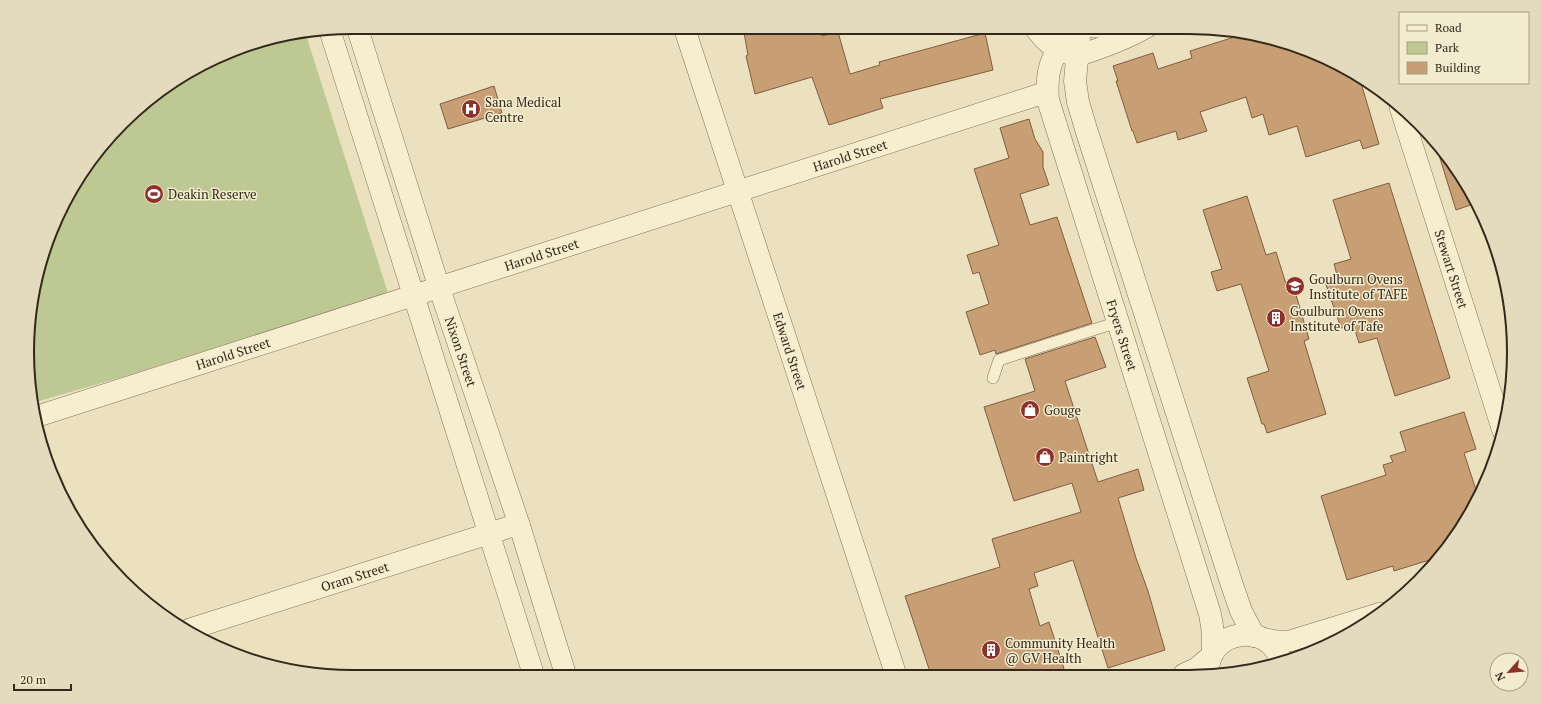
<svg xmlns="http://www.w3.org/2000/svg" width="1541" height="704" font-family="'PT Serif',serif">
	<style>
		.green { fill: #bec893 }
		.building { fill: #c89e75; stroke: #805d3f }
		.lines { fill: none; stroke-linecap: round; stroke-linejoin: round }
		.service-casing { stroke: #827158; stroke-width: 12 }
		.minor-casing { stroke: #827158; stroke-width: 22 }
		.tertiary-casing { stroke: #827158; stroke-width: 23 }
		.service { stroke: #f7eed0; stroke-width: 11 }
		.minor { stroke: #f7eed0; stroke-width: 21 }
		.tertiary { stroke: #f7eed0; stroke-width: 22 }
		.labels { text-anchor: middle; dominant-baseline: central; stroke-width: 3; stroke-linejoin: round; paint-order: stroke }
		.poi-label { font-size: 13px; fill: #32281c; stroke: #f3ebcd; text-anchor: start }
		.street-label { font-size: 13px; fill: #32281c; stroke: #f3ebcd }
		.rim { fill: none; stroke: #32281c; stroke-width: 2 }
	</style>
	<rect width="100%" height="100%" fill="#ebe1be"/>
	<!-- green -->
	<path class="green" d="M306,35L388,293L126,376L32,403L30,395L33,289L71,189L138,108L189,71L247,44Z"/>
	<!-- building -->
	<path class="building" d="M743,27H821L822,36L838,32L850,74L880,65L879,62L985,33L993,70L880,99L883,108L829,125L812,77L755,94L746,56L748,55Z
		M1247,33L1313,52L1359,76L1379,144L1363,149L1360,140L1306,157L1297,126L1269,135L1263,114L1252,118L1246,97L1200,112L1207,131L1178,140L1176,131L1137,143L1133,131H1132L1116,81H1118L1113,66L1153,53L1158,69L1192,58L1190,51Z
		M494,86L502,113L448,129L440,104Z
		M1029,119L1035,139L1043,152V167L1049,185L1020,194L1030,225L1057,217L1092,323L996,354L995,350L980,355L966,312L989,304L979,272L973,274L967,255L999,245L974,169L1009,158L1000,128Z
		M1435,142L1459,171L1476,203L1456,210Z
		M1389,183L1450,378L1395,396L1377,338L1359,343L1353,324L1341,328L1324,279L1337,275L1334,264L1351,259L1333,200Z
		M1247,196L1266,255L1276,252L1288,290L1294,288L1309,339L1304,341L1326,414L1267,433L1264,424H1262L1247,378L1269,371L1241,284L1217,291L1211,272L1222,269L1203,210Z
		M1095,337L1106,367L1065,381L1098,482L1138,469L1144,490L1118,498L1136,558L1148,591L1165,650L1108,668L1073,560L1034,573L1038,586L1029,589L1040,626L1049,622L1066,675H931L905,596L1000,567L992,539L1081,512L1072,483L1014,501L984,407L1035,391L1025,359Z
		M1464,412L1476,449L1464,453L1478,496L1447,550L1439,557L1394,571L1393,566L1347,580L1321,496L1386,475L1383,465L1393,462L1390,456L1406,451L1400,432Z"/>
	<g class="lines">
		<!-- service casing -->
		<g class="service-casing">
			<path id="service" d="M993,378L999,360L1118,322"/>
		</g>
		<!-- minor casing -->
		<g class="minor-casing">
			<g id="minor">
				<path id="s1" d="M357,27L439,287L519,524L566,676"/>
				<path id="s2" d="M684,27L896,675"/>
				<path d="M1093,27H1106"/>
				<path d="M330,31L534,676"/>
				<path d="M1077,56C1102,48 1125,40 1147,27"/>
				<path id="s3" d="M1400,107L1503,431"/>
				<path id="s4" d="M35,417L1047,92"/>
				<path id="s5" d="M190,629L519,524"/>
				<path d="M1261,638L1276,641H1290L1381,613"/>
				<path d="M1184,674L1197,668L1210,657"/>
			</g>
		</g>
		<!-- tertiary casing -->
		<g class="tertiary-casing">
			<g id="tertiary">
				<path d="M1035,27C1045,41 1055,50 1072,54"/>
				<path id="s6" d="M1078,27C1054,53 1045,63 1048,100L1210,614L1213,632V652"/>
				<path d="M1080,27L1075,81L1078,102L1086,129L1232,585L1241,611L1254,636"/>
				<path d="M1208,674C1206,627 1272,622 1280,661"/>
			</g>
		</g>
		<!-- service -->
		<use href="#service" class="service"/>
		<!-- minor -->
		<use href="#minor" class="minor"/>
		<!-- tertiary -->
		<use href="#tertiary" class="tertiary"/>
	</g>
	<!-- icons -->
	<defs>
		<g id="hospital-disc" transform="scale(1)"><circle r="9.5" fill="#8f312a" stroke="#f3ebcd"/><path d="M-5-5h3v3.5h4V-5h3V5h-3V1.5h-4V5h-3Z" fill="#fff"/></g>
		<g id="stadium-disc" transform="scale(1)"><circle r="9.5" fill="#8f312a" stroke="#f3ebcd"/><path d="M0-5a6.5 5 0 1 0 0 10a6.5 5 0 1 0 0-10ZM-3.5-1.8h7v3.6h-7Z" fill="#fff"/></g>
		<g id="university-disc" transform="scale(1)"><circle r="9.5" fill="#8f312a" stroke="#f3ebcd"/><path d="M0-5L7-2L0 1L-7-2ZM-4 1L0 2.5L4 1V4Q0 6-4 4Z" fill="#fff"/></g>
		<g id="building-disc" transform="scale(1)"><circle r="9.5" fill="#8f312a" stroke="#f3ebcd"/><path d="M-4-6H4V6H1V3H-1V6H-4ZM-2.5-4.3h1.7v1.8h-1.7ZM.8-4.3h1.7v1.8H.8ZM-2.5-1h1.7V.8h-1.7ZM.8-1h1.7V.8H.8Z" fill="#fff"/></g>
		<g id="shop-disc" transform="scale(1)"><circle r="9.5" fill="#8f312a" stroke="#f3ebcd"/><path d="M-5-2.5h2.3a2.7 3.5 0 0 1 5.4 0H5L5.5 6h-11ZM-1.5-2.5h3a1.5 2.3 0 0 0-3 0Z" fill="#fff"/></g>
	</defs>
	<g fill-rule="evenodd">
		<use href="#hospital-disc" x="471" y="109"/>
		<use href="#stadium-disc" x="154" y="194"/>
		<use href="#university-disc" x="1295" y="286"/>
		<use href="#building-disc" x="1276" y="318"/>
		<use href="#shop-disc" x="1030" y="410"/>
		<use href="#shop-disc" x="1045" y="457"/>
		<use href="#building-disc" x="991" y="650"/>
	</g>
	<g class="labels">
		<!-- poi labels -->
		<g class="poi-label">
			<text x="485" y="102">Sana Medical<tspan x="485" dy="15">Centre</tspan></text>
			<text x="168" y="194">Deakin Reserve</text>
			<text x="1309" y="279">Goulburn Ovens<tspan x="1309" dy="15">Institute of TAFE</tspan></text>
			<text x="1290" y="311">Goulburn Ovens<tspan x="1290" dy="15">Institute of Tafe</tspan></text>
			<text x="1044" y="410">Gouge</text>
			<text x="1059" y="457">Paintright</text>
			<text x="1005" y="643">Community Health<tspan x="1005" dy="15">@ GV Health</tspan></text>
		</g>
		<!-- street labels -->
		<g class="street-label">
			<text stroke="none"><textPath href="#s4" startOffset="856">Harold Street</textPath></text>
			<text stroke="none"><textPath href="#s4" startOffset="532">Harold Street</textPath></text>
			<text stroke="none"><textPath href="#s3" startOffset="170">Stewart Street</textPath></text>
			<text stroke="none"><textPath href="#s6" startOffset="329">Fryers Street</textPath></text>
			<text stroke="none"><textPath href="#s2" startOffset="341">Edward Street</textPath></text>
			<text stroke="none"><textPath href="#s1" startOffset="341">Nixon Street</textPath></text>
			<text stroke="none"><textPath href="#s4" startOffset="208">Harold Street</textPath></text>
			<text stroke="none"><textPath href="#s5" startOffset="173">Oram Street</textPath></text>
		</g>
	</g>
	<!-- crop -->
	<path d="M0 0H1541V704H0ZM352 34H1189A318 318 0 0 1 1507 352V352A318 318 0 0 1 1189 670H352A318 318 0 0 1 34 352V352A318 318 0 0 1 352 34Z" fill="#e4dbbf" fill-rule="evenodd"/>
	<path class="rim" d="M352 34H1189A318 318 0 0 1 1507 352V352A318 318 0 0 1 1189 670H352A318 318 0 0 1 34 352V352A318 318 0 0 1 352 34Z"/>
	<!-- legend -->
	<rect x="1399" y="12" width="130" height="72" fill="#f3ebcd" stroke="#a69d86"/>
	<rect x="1407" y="25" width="20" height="6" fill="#f7eed0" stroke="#a69d86"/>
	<text x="1435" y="32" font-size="12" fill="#32281c">Road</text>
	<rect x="1407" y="42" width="20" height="12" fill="#bec893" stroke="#a69d86"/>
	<text x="1435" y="52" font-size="12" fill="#32281c">Park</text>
	<rect x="1407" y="62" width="20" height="12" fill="#c89e75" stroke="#a69d86"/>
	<text x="1435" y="72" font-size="12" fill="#32281c">Building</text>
	<!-- north arrow -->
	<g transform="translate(1509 672) rotate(243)"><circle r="19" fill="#f3ebcd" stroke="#a69d86"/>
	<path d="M0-3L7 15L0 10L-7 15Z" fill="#8f312a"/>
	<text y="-6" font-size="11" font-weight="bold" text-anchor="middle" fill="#32281c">N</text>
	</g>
	<!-- scale -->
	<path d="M14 684v6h57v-6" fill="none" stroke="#32281c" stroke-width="2"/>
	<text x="20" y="684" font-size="12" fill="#32281c" stroke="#f3ebcd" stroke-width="3" paint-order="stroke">20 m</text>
</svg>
